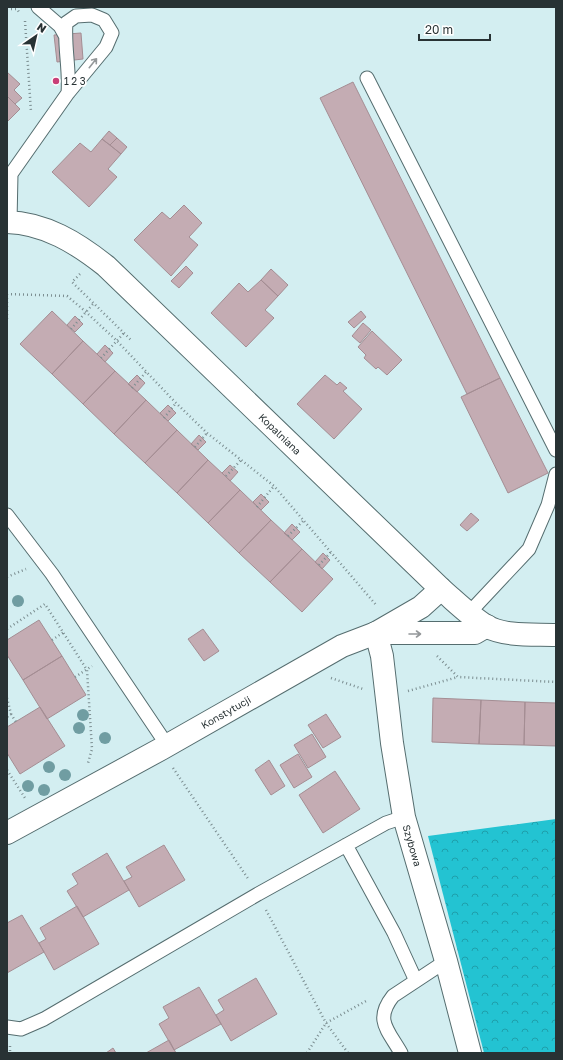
<svg xmlns="http://www.w3.org/2000/svg" width="563" height="1060" font-family="'Golos Text',sans-serif">
	<style>
		.forest { fill: url(#forest-crowns) }
		.building { fill: #c4acb3; stroke: #a48d93 }
		.lines { fill: none; stroke-linecap: round; stroke-linejoin: round }
		.service-casing { stroke: #556d6f; stroke-width: 15 }
		.minor-casing { stroke: #556d6f; stroke-width: 24 }
		.path { stroke: #7b8d90; stroke-width: 2.5; stroke-dasharray: 1 3; stroke-linecap: butt }
		.service { stroke: #fff; stroke-width: 13 }
		.minor { stroke: #fff; stroke-width: 22 }
		.tree { fill: #709da2 }
		.oneway { stroke: #94989a }
		.poi-dot { fill: #c93f78; stroke: #fff; stroke-width: 1.5 }
		.labels { text-anchor: middle; dominant-baseline: central; stroke-width: 3.5; stroke-linejoin: round; paint-order: stroke }
		.poi-label { font-size: 10px; fill: #283234; stroke: #fff; text-anchor: start }
		.street-label { font-size: 10px; fill: #283234; stroke: #fff }
	</style>
	<defs>
		<pattern id="forest-crowns" width="20" height="18" patternUnits="userSpaceOnUse"><rect width="20" height="18" fill="#23c3d2"/><path d="M2 6a3 3 0 1 1 6 0M12 15a3 3 0 1 1 6 0" fill="none" stroke="#1e9fab"/></pattern>
	</defs>
	<rect width="100%" height="100%" fill="#d3eef1"/>
	<!-- forest -->
	<path class="forest" d="M556,819V1053H484L428,836Z"/>
	<!-- building -->
	<path class="building" d="M81,33L83,59L57,62L54,35Z
		M7,72L20,84L14,90L22,98L15,104L7,96Z
		M353,82L500,378L467,394L320,98Z
		M7,96L20,109L7,122Z
		M109,131L117,138L110,145L102,139Z
		M117,138L127,147L121,154L110,145Z
		M102,139L121,154L108,169L117,177L89,207L52,172L80,143L91,152Z
		M184,205L202,223L189,237L198,245L171,276L134,240L162,212L170,219Z
		M186,266L193,273L179,288L171,281Z
		M271,269L288,285L278,296L261,280Z
		M261,280L278,296L265,310L274,318L246,347L211,313L239,283L248,292Z
		M52,311L83,341L52,374L20,344Z
		M361,311L366,317L354,328L348,322Z
		M75,316L83,324L75,332L67,325Z
		M363,323L371,330L360,343L352,336Z
		M372,331L402,360L387,375L378,367L376,369L364,358L366,355L358,347Z
		M83,341L115,371L83,404L52,374Z
		M105,345L113,353L105,362L97,354Z
		M115,371L146,400L114,434L83,404Z
		M137,375L145,383L137,392L128,384Z
		M325,375L337,385L340,382L347,388L343,391L362,409L334,439L297,404Z
		M500,378L548,473L508,493L461,397Z
		M146,400L177,430L145,463L114,434Z
		M168,405L176,413L168,421L160,413Z
		M177,430L208,460L177,493L145,463Z
		M199,435L206,442L198,450L191,444Z
		M208,460L240,490L208,523L177,493Z
		M230,465L238,472L230,481L222,473Z
		M240,490L271,520L239,553L208,523Z
		M261,494L269,502L261,510L253,502Z
		M471,513L479,520L467,531L460,525Z
		M271,520L302,549L270,582L239,553Z
		M292,524L300,532L292,540L284,533Z
		M302,549L333,579L302,612L270,582Z
		M323,553L330,560L322,569L315,562Z
		M39,620L62,656L23,680L7,655V640Z
		M203,629L219,651L204,661L188,639Z
		M62,656L86,695L47,719L23,680Z
		M433,698L481,700L479,744L432,742Z
		M481,700L525,702L524,745L479,744Z
		M525,702L556,703V746L524,745Z
		M40,707L65,746L20,774L7,753V727Z
		M326,714L341,737L323,748L308,725Z
		M312,734L326,757L308,768L294,745Z
		M298,754L312,777L294,788L280,765Z
		M269,760L285,786L271,795L255,770Z
		M335,771L360,809L323,833L299,795Z
		M164,845L185,880L139,907L124,881L132,877L126,867Z
		M107,853L129,890L83,917L67,891L78,884L72,874Z
		M77,906L99,944L54,970L39,943L46,939L40,928Z
		M22,915L44,952L7,973V923Z
		M256,978L277,1014L231,1041L216,1015L224,1010L218,1000Z
		M199,987L221,1024L174,1050L159,1024L169,1018L163,1007Z
		M169,1040L176,1053H146Z
		M113,1048L116,1053H106Z"/>
	<g class="lines">
		<!-- service casing -->
		<g class="service-casing">
			<path id="service" d="M38,7L60,26L65,35
				M367,78L556,450
				M10,222L11,174L68,93L106,47L112,33L104,20L92,15L76,16L66,23C64,47 70,70 68,93
				M7,515L52,574L167,745
				M469,613L529,549L548,505L556,474
				M346,845L394,933L416,981
				M7,1027L21,1029L44,1019L258,894L386,823L404,817
				M401,1053C388,1030 374,1020 393,996L446,961"/>
		</g>
		<!-- minor casing -->
		<g class="minor-casing">
			<g id="minor">
				<path id="s1" d="M7,222C45,223 77,243 106,266L441,589C455,601 470,616 486,626C506,637 534,634 556,635"/>
				<path id="s2" d="M376,633L382,656L392,743L404,817L446,961L470,1053"/>
				<path d="M376,633H475L487,626"/>
				<path id="s3" d="M7,833L161,749L342,646L376,633L421,607L441,589"/>
			</g>
		</g>
		<!-- path -->
		<path class="path" d="M7,9H17L19,12
			M25,21L31,112
			M80,274L72,282L131,340
			M7,294L67,296L85,311L117,341L176,403L207,433L274,486L377,606
			M7,319V294
			M71,329L93,304
			M101,358L124,333
			M132,388L146,372
			M164,418L176,403
			M195,447L207,433
			M226,476L241,460
			M257,507L274,486
			M288,536L304,520
			M319,565L331,552
			M7,577L26,569
			M7,629L45,604L87,670L92,749L88,763
			M52,640L64,632
			M437,656L458,677L556,682
			M75,677L92,666
			M331,678L363,689
			M408,691L458,677
			M7,698L11,714L7,717
			M11,714L16,722
			M173,768L249,880
			M7,770L25,798
			M266,910L326,1023L348,1053
			M10,1046V1053
			M307,1053L326,1023L366,1001L368,1003"/>
		<!-- service -->
		<use href="#service" class="service"/>
		<!-- minor -->
		<use href="#minor" class="minor"/>
	</g>
	<!-- trees -->
	<g class="tree">
		<circle cx="18" cy="601" r="6"/>
		<circle cx="83" cy="715" r="6"/>
		<circle cx="79" cy="728" r="6"/>
		<circle cx="105" cy="738" r="6"/>
		<circle cx="49" cy="767" r="6"/>
		<circle cx="65" cy="775" r="6"/>
		<circle cx="28" cy="786" r="6"/>
		<circle cx="44" cy="790" r="6"/>
	</g>
	<!-- one-way arrows -->
	<defs><path id="oneway-shaft" d="M-6 0H5M1.5-3L5.5 0L1.5 3" fill="none" stroke-width="1.6" stroke-linecap="round" stroke-linejoin="round"/></defs>
	<g class="oneway">
		<use href="#oneway-shaft" transform="translate(93 63) rotate(-51)"/>
		<use href="#oneway-shaft" transform="translate(415 634)"/>
	</g>
	<!-- markers -->
	<circle class="poi-dot" cx="56" cy="81" r="4"/>
	<g class="labels">
		<!-- poi labels -->
		<g class="poi-label">
			<text x="64" y="81">1 2 3</text>
		</g>
		<!-- street labels -->
		<g class="street-label">
			<text stroke="none"><textPath href="#s1" startOffset="352">Kopalniana</textPath></text>
			<text stroke="none"><textPath href="#s3" startOffset="250">Konstytucji</textPath></text>
			<text stroke="none"><textPath href="#s2" startOffset="216">Szybowa</textPath></text>
		</g>
	</g>
	<!-- border -->
	<rect width="563" height="1060" fill="none" stroke="#283234" stroke-width="16"/>
	<!-- north arrow -->
	<g transform="translate(36 36) rotate(34)" stroke="#ffffff" stroke-width="3" paint-order="stroke">
	<path d="M0-3L7 15L0 10L-7 15Z" fill="#283234"/>
	<text y="-6" font-size="11" font-weight="bold" text-anchor="middle" fill="#283234">N</text>
	</g>
	<!-- scale -->
	<path d="M419 34v6h71v-6" fill="none" stroke="#283234" stroke-width="2"/>
	<text x="425" y="34" font-size="12" fill="#283234" stroke="#ffffff" stroke-width="3" paint-order="stroke">20 m</text>
</svg>
